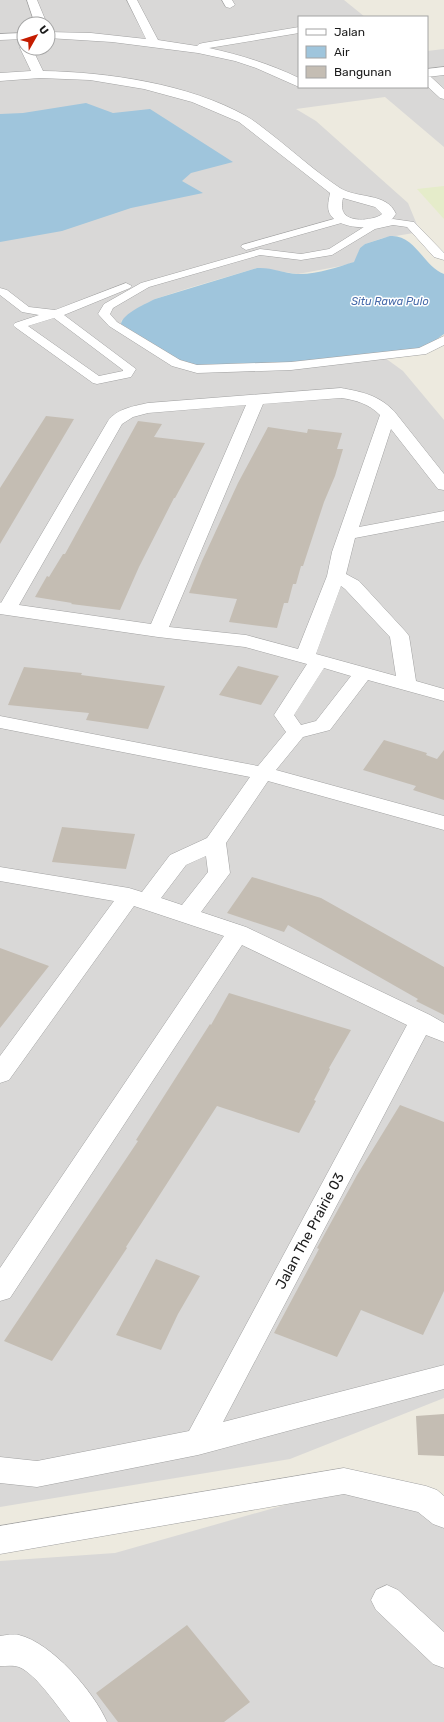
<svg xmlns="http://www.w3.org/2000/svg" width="444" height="1722" font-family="Rubik,sans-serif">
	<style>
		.residential { fill: #d9d8d7; fill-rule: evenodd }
		.farmland { fill: #e5ecca }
		.water { fill: #9fc5dc }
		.building { fill: #c4bdb3 }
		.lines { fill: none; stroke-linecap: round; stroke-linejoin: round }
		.lane-casing { stroke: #a2a2a2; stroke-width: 1 }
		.street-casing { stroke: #a2a2a2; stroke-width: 1 }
		.lane { fill: #fff; fill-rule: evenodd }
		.street { fill: #fff; fill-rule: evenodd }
		.labels { text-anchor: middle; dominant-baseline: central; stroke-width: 3; stroke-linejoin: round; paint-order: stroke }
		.far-water-label { font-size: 11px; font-style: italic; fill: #476baa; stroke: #fff }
		.near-street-label { font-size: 14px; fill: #1b1b1b; stroke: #fff }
	</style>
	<rect width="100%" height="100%" fill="#edeadf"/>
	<!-- residential -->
	<path class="residential" d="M0,0H344L365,17H299V87H427V51L444,49V147L385,97L296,109L316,121L408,203L420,232L383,238L365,244L360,248L355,262L341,266L298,274L257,268L189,288L155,299L141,306L121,321V324L381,355L403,371L444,420V1398L290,1459L0,1507ZM24,24H48V48H24Z
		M354,1489L430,1510L444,1524V1722H0V1561L115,1553L320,1495Z"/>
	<!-- farmland -->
	<path class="farmland" d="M444,186V219L417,189Z"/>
	<!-- water -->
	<path class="water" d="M86,103L113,113L150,109L233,162L191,173L182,181L203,193L131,208L62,231L0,242V114L23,113Z
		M390,236C415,234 423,266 444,274V334L429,345L419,349L289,364L202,367L177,359L121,324C122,314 147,303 155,299L257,268C271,267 283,273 297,274C316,275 337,267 354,262L360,248L365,244Z"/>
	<!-- building -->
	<path class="building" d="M46,416L74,419L0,544V488Z
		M138,421L162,424L154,437L205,443L175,498H174L139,567L120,610L71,604L72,603L35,597L47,576L49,577L63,554H65Z
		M268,427L307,433L308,429L342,433L337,449H343L335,476L324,502L303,566H301L296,584H293L288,603H284L277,628L229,622L237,599L189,593L202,561L238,483Z
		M238,666L279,676L261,705L219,695Z
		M24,667L82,673L81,675L165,686L148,729L86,720L89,713L8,705Z
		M384,740L427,753L426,755L437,759L444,750V800L413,790L416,786L363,770Z
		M62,827L135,834L126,869L52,862Z
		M252,877L321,898L444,967V1015L416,1001L418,999L288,925L284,932L227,913Z
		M0,948L49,966L0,1028Z
		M229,993L351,1030L329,1068L330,1069L314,1100L316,1101L299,1133L217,1106L126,1247L127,1248L52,1361L4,1341L138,1141L136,1140L210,1024L211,1025Z
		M400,1105L444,1122V1291L423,1335L361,1310L337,1357L274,1333L319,1249L317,1248L357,1175Z
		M156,1259L200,1276L178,1314L161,1350L116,1335Z
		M444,1414V1456L418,1455L416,1416Z
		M187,1625L250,1702L224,1722H118L96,1693Z"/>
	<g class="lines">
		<!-- lane casing -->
		<g class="lane-casing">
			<path id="lane" d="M341,217L345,218L346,220L345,222L246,250L241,247L242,245Z
				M393,219L414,222L444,253V260L434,257L407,227L393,225L375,229L332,255L301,260L260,255L149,287L113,308L110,314L117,322L180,360L197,365L291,362L419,348L444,336V345L426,354L291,370L197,373L172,366L109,326L98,314L104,304L141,283L260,249L301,254L329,249L367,225Z
				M126,283L132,286L130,288L64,315L136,369L131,377L97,384L93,383L15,327L13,325L15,323L39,315L22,312L0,295V288L7,290L29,307L55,310ZM54,318L123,370V371L99,376L28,326Z"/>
		</g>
		<!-- street casing -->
		<g class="street-casing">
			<path id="street" d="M27,0H37L47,24H35Z
				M127,0H137L158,40L197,46L199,44L203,43L299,27V33L209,48C241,55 270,64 299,78V87L256,68L235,61L198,53L112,42L48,38V32L91,33L146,39Z
				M222,0H232L235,5L230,8L226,7Z
				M24,33V39L0,40V34Z
				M24,45V48H32L43,71C108,72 189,84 246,116C255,121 263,128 271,134C294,152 316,172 340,188C357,199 387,192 396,214C394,216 392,220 390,221C376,231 336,230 329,212C327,206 329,199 330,193L239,122L192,102L144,89L90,80L40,78L0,81V73L31,71L20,48ZM343,198L375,207L382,214C375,220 350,223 344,213C341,209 342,202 343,198Z
				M444,67V75L427,77H431L444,89V99L440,98L427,86V69Z
				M341,388C363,392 378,395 394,411L444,474V490L438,489L391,429L359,527L444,511V521L355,538L346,574L359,581L406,632L409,636L416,681L444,689V701L368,680L330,730L303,737L276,770L444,816V830L268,781L226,843L230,873L201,912L246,927L430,1015L444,1023V1042L426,1035L223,1422L444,1365V1389L198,1455L37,1487L0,1483V1457L37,1461L189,1431L407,1025L242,945L10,1298L0,1301V1268L224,936L134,906L9,1080L0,1083V1056L114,901L0,881V867L129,888L142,892L170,855L207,838L250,777L0,728V716L258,766L286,732L274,715L307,664L245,647L158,637L0,614V602L1,603L108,421C116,409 134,406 148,403ZM341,398C356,400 369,404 380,415L332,552L327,576L298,649L246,635L169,627L263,404ZM246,405L151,624L19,605L122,424L133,417L148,413ZM341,586L345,589L390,637L396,676L316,654ZM324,668L351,676L316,721L301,725L294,715ZM206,856L208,872L182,905L161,898L186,865Z
				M344,1468L426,1486L437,1490L444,1496V1528L433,1524L418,1512L344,1494L0,1554V1526Z
				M387,1585L398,1590L444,1632V1668L433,1664L376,1610L371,1600L376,1590Z
				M0,1636C6,1635 13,1634 19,1635C52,1643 94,1692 107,1722H70C58,1707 36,1674 19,1667C14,1665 6,1666 0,1666Z"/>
		</g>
		<!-- lane -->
		<use href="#lane" class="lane"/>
		<!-- street -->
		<use href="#street" class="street"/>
	</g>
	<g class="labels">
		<!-- far-water labels -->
		<g class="far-water-label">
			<text x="390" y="301">Situ Rawa Pulo</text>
		</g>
		<!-- near-street labels -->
		<g class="near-street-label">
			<text transform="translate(310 1231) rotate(-62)">Jalan The Prairie 03</text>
		</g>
	</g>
	<!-- legend -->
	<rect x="298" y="16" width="130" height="72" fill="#ffffff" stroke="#a4a4a4"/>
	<rect x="306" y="29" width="20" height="6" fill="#ffffff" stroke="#a4a4a4"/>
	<text x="334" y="36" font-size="12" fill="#1b1b1b">Jalan</text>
	<rect x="306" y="46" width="20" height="12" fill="#9fc5dc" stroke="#a4a4a4"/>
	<text x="334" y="56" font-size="12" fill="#1b1b1b">Air</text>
	<rect x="306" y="66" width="20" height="12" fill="#c4bdb3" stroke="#a4a4a4"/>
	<text x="334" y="76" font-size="12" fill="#1b1b1b">Bangunan</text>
	<!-- north arrow -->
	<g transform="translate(36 36) rotate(51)"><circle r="19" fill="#ffffff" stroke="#a4a4a4"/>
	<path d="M0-3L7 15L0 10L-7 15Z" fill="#c51c00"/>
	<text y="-6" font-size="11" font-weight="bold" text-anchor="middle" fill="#1b1b1b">U</text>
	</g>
</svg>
